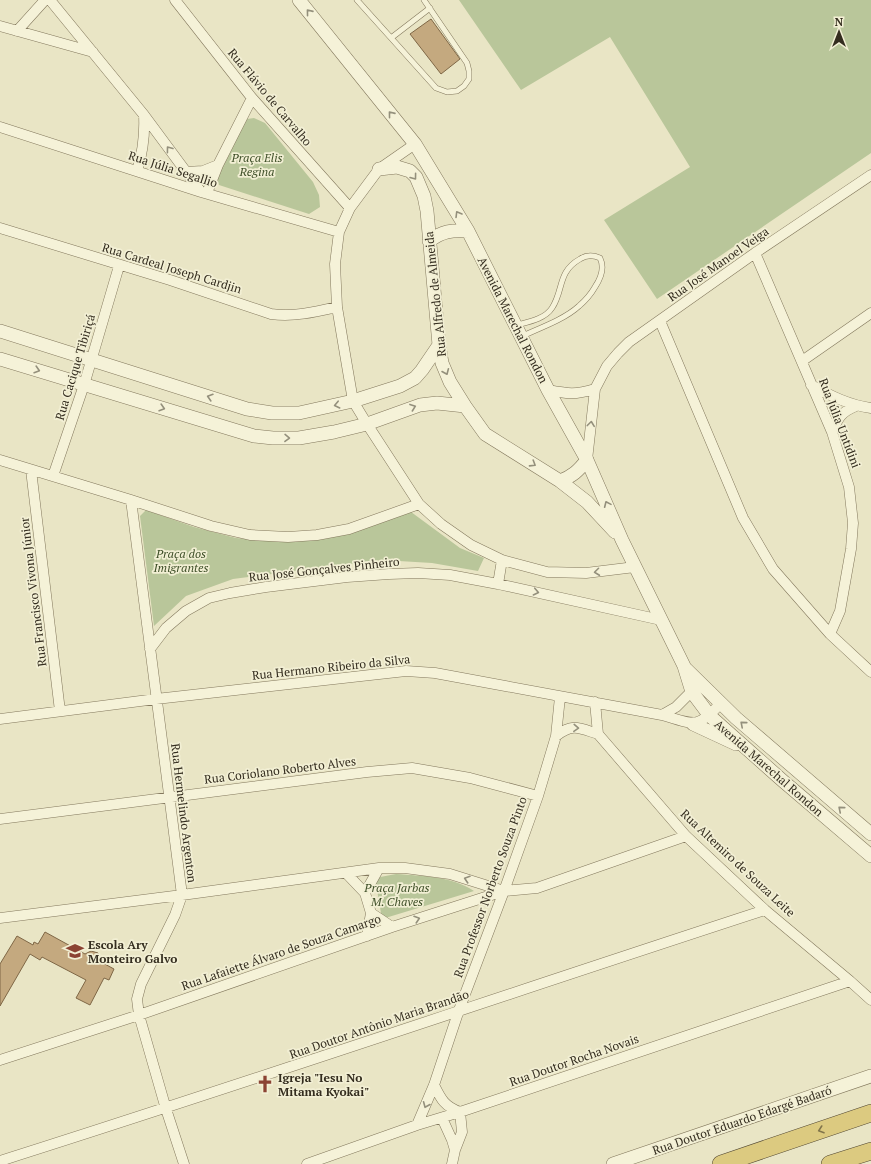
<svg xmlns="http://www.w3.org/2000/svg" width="871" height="1164" font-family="'PT Serif',serif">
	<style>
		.green { fill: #b9c69a }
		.building { fill: #c4a97f; stroke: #7f6746 }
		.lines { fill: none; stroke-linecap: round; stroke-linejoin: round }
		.service-casing { stroke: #83785d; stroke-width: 6 }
		.minor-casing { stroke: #83785d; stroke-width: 11 }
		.tertiary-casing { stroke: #83785d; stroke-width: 14 }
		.trunk-casing { stroke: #514631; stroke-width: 18 }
		.service { stroke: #f5f2d8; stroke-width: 5 }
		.minor { stroke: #f5f2d8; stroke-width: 10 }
		.tertiary { stroke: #f5f2d8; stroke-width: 13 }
		.trunk { stroke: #dcca80; stroke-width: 17 }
		.oneway { stroke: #94907c }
		.oneway2 { stroke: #80744b }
		.labels { text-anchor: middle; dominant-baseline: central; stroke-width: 3.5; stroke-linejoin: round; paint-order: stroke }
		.street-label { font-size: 12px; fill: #342d1f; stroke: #f2efd4 }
		.park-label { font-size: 12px; font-style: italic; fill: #3e4f28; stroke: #f2efd4 }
		.poi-label { font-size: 12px; font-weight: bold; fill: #342d1f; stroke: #f2efd4; text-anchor: start }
	</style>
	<rect width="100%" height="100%" fill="#e9e5c5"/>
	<!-- green -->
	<path class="green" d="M459,0H871V153L657,299L604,220L690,167L610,37L521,90Z
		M254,118L265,123L313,182L319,195L320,207L309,214L219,185L216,174L241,123L247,119Z
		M407,509L460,548L484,558L478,571L432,563L382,560L233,579L186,596L154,626L140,516L146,510L194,527L236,538L270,541L304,540Z
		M396,874C423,876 451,876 474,891L382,919L375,878Z"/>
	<!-- building -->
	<path class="building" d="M431,19L460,59L441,74L410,34Z
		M45,932L85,954L91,951L98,953L100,956L101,962L114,969L109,980L104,978L90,1005L76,998L86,980L42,957L40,960L30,954L0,1006V964L17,936L33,945L34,942L38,944Z"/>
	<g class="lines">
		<!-- service casing -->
		<g class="service-casing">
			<path id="service" d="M357,0L436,88L447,92L457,91L464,86L469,79V71L467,63L424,0
				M391,38L430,8
				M517,325C528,322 545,319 552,308C564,290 557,272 580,259C586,255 593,255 600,258C605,268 601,278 595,287C591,294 586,300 579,306C565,319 540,328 522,336"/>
		</g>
		<!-- minor casing -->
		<g class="minor-casing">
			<path id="minor" d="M50,0L144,115L201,192
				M175,0L252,98L350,208
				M0,26L93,52
				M17,31L45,0
				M0,127L201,192L339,232
				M415,144L379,169L350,208L339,232L335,264L337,307L353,401L367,424L419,504L441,524L471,545L502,560L547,572L586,573L635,567
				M137,171C143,152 145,135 144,115
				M186,172L203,171L218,165
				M207,193L218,165L252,98
				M0,228L170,280L271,314C294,317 315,312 337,307
				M755,253L832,432L849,487L853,523L851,549L840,611L830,634
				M660,321L743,518L773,569L830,634L871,672
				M802,361L871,313
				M811,385C831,396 849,405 871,408
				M548,390C569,394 575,395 595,389
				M832,432C838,418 841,412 856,406
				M0,460L131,500L211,526L250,535L288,537L317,535L349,529L419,504
				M587,460L595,389L607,366L618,353L629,342L755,253L871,175
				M31,470L60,711
				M53,476L84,385L119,266
				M131,500L182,895L175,915L141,984L137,999L139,1015L166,1109L184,1164
				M498,584L502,560
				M150,649L166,628L186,611L209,598L230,593L266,587L347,577L389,574L418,573L450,575L498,584L661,620
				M595,702L598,734
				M662,715L676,707L696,687
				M0,719L156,699L406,671L435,673L662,715C694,724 696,730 720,704
				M598,734L686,836L765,910L850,981L871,1000
				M556,736C573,723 579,728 598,734
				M0,819L367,772L412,768L470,778L538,796
				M346,873L365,893L371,913L367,936
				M365,893L379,868
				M371,913L392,927
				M0,918L182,895L379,868H405L450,874L504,891
				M0,1060L139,1015L392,927L504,891L537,888L686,836
				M434,1085C441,1099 444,1106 460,1112L462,1132L455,1150L452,1164
				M442,1118L452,1140L455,1150
				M417,1125L434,1085L459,1010L504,891L538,796L556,736L560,697
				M0,1161C256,1080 510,993 765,910
				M307,1164L417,1125L460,1112L850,981"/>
		</g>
		<!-- tertiary casing -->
		<g class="tertiary-casing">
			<path id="tertiary" d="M299,0L415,144L468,231L548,390L587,460L622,540L684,666L692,692L710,716L783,781L871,856
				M379,169L397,167L410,171L416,177L424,196L427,211L439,345L442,363L450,382L465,406L485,434L560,481L587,502L615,532
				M429,241C443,231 451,230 468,231
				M0,331L247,409L272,413H299L353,401L400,386L415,378L422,370L439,345
				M0,359L254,436L273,438H299L334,432L367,424L420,405L437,403L465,406
				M560,481C573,476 578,471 587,460
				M686,669L736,718L871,834
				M693,724L736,744
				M613,1164L871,1076"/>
		</g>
		<!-- trunk casing -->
		<g class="trunk-casing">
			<path id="trunk" d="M721,1164L871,1113
				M830,1164L871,1151"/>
		</g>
		<!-- service -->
		<use href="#service" class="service"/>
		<!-- minor -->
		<use href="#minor" class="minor"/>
		<!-- tertiary -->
		<use href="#tertiary" class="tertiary"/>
		<!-- trunk -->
		<use href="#trunk" class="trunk"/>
	</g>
	<!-- one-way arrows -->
	<defs><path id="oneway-chevron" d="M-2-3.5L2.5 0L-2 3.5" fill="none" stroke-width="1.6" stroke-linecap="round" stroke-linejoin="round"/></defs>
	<g class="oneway">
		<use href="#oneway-chevron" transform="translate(309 12) rotate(-129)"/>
		<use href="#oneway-chevron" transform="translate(391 114) rotate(-129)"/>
		<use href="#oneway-chevron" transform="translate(169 149) rotate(-127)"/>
		<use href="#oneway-chevron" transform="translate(414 177) rotate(53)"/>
		<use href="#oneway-chevron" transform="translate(458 214) rotate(-121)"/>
		<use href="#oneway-chevron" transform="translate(37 370) rotate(17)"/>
		<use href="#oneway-chevron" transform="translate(446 372) rotate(67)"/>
		<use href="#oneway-chevron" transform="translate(210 397) rotate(-163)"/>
		<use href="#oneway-chevron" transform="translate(337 405) rotate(167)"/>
		<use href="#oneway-chevron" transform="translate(413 407) rotate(-20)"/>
		<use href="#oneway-chevron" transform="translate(162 408) rotate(17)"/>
		<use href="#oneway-chevron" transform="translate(591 424) rotate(-83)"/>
		<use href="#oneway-chevron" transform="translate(287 438) rotate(1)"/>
		<use href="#oneway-chevron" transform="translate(533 464) rotate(32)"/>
		<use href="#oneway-chevron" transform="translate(607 504) rotate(-114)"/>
		<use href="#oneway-chevron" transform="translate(597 572) rotate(173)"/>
		<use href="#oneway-chevron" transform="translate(536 592) rotate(12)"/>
		<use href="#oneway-chevron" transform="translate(743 724) rotate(-139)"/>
		<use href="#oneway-chevron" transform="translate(576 728) rotate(3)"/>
		<use href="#oneway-chevron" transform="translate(841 809) rotate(-140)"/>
		<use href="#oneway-chevron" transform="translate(467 879) rotate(-162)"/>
		<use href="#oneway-chevron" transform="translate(417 919) rotate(-18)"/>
		<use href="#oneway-chevron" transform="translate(426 1105) rotate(113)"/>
	</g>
	<use class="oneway2" href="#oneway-chevron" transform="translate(821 1130) rotate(161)"/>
	<!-- icons -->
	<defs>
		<g id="school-bare" transform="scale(1.38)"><path d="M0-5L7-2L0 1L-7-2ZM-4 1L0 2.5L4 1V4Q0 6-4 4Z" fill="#8b4333" stroke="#f2efd4" stroke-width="2.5" paint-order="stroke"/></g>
		<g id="church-bare" transform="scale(1.38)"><path d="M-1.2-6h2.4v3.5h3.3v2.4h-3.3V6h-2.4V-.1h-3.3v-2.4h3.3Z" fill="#8b4333" stroke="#f2efd4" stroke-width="2.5" paint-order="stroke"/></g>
	</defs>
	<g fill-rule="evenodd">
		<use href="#school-bare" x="75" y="951"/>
		<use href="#church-bare" x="265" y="1084"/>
	</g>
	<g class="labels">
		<!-- street labels -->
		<g class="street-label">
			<text transform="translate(270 97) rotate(50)">Rua Flávio de Carvalho</text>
			<text transform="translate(173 169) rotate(18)">Rua Júlia Segallio</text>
			<text transform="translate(718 264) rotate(-35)">Rua José Manoel Veiga</text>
			<text transform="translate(172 268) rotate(17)">Rua Cardeal Joseph Cardjin</text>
			<text transform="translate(435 294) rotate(-96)">Rua Alfredo de Almeida</text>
			<text transform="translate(513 320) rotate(63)">Avenida Marechal Rondon</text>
			<text transform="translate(75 367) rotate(-73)">Rua Cacique Tibiriçá</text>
			<text transform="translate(840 423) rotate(69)">Rua Júlia Untidini</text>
			<text transform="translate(324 569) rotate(-6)">Rua José Gonçalves Pinheiro</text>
			<text transform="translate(33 592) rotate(-97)">Rua Francisco Vivona Júnior</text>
			<text transform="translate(331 667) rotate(-6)">Rua Hermano Ribeiro da Silva</text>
			<text transform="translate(769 768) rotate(41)">Avenida Marechal Rondon</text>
			<text transform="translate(280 770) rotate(-7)">Rua Coriolano Roberto Alves</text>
			<text transform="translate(184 813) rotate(83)">Rua Hermelindo Argenton</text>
			<text transform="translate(738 863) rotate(43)">Rua Altemiro de Souza Leite</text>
			<text transform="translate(490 887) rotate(-70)">Rua Professor Norberto Souza Pinto</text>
			<text transform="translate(281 952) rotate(-19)">Rua Lafaiette Álvaro de Souza Camargo</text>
			<text transform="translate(379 1024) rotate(-19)">Rua Doutor Antônio Maria Brandão</text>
			<text transform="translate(574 1060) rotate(-19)">Rua Doutor Rocha Novais</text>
			<text transform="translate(742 1120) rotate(-19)">Rua Doutor Eduardo Edargé Badaró</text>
		</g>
		<!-- park labels -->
		<g class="park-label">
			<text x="257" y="157">Praça Elis<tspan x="257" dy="14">Regina</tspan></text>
			<text x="181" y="553">Praça dos<tspan x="181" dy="14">Imigrantes</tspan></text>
			<text x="397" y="887">Praça Jarbas<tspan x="397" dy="14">M. Chaves</tspan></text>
		</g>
		<!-- poi labels -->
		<g class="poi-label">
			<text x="88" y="944">Escola Ary<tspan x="88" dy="14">Monteiro Galvo</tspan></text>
			<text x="278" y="1077">Igreja "Iesu No<tspan x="278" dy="14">Mitama Kyokai"</tspan></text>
		</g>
	</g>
	<!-- north arrow -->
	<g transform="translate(839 32)" stroke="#f2efd4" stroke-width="3" paint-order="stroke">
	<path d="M0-3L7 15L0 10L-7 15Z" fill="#342d1f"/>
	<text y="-6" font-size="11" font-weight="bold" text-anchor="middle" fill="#342d1f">N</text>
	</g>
</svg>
